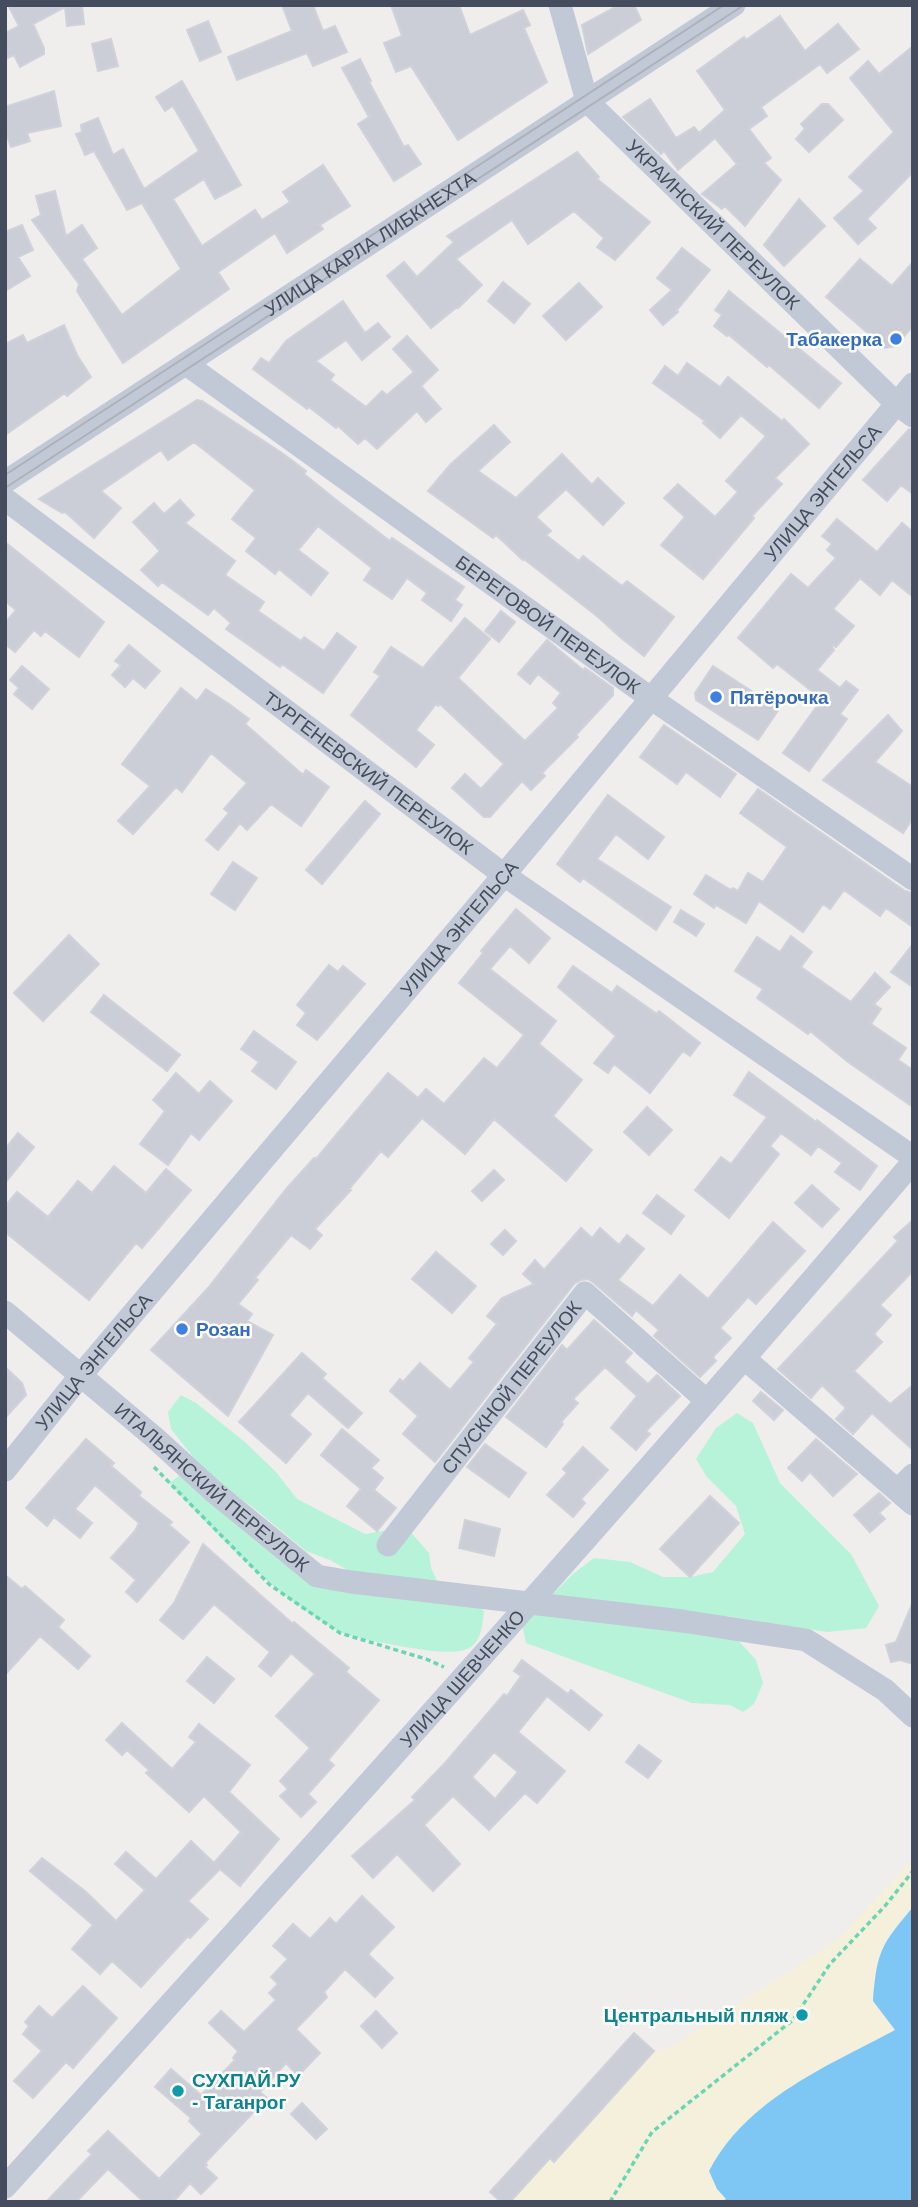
<svg xmlns="http://www.w3.org/2000/svg" width="918" height="2207" font-family="Helvetica,sans-serif">
	<style>
		.green { fill: #b6f3d8 }
		.sand { fill: #f4f0dc }
		.water { fill: #7ec7f5 }
		.building { fill: #cbced6; stroke: #d0d2da; stroke-width: 2; fill-rule: evenodd }
		.lines { fill: none; stroke-linecap: round; stroke-linejoin: round }
		.path { stroke: #6bd5b3; stroke-width: 3.5; stroke-dasharray: 5 3.5; stroke-linecap: butt }
		.minor { stroke: #c2c9d6; stroke-width: 23 }
		.tram { stroke: #afb1b9; stroke-width: 2 }
		.shop-dot { fill: #3f7fe0; stroke: #fff; stroke-width: 2.5 }
		.culture-dot { fill: #0f9aa8; stroke: #fff; stroke-width: 2.5 }
		.labels { text-anchor: middle; dominant-baseline: central; stroke-width: 5; stroke-linejoin: round; paint-order: stroke }
		.street-label { font-size: 19px; fill: #444c5d; stroke: #fff }
		.shop-label { font-size: 19px; font-weight: bold; fill: #366cbe; stroke: #fff; text-anchor: start }
		.culture-label { font-size: 19px; font-weight: bold; fill: #0d838f; stroke: #fff; text-anchor: end }
	</style>
	<rect width="100%" height="100%" fill="#f0eded"/>
	<!-- green -->
	<path class="green" d="M181,1395L196,1403L245,1442L276,1472L297,1499L365,1534L406,1527L429,1553L431,1568L438,1583L459,1587L484,1611C481,1650 470,1654 432,1651C415,1649 351,1638 338,1631C273,1595 219,1537 169,1483L182,1474L311,1566L340,1575L346,1569L330,1560L306,1551L255,1509L205,1472L171,1429L168,1412Z
		M737,1413L753,1423L780,1483L851,1554L879,1606L866,1628L827,1632L727,1616L737,1639L756,1660L763,1683L754,1704L743,1712L730,1705L692,1703L526,1643L522,1624L542,1597L555,1592L573,1574L594,1558L630,1562L663,1577H690L713,1572L745,1534L736,1506L707,1477L696,1459L716,1428Z"/>
	<!-- sand -->
	<path class="sand" d="M913,1855V1907L885,1940L873,2001L896,2030L766,2104L718,2153L726,2199L720,2202H510L550,2158L554,2162L654,2051L669,2048L835,1942L901,1872Z"/>
	<!-- water -->
	<path class="water" d="M913,1907V2202H720L726,2199L717,2189L709,2171C746,2099 828,2066 895,2030L873,2001C877,1951 881,1945 913,1907Z"/>
	<!-- building -->
	<path class="building" d="M8,5H82L84,24L67,26L65,7L33,24L44,48V54L20,67L14,55L5,59V33L19,26Z
		M282,5H313L323,31L335,26L347,52L313,66L307,53L237,80L228,57L292,31Z
		M391,5H459L470,35L523,10L530,25L524,28L547,82L458,140L411,66L396,72L384,43L402,36Z
		M619,5H634L641,20L588,54L582,25Z
		M780,16L805,51L838,24L859,49L827,73L820,64L761,107L767,116L749,129L771,158L764,163L781,180L745,226L725,206L722,209L702,194L737,164L715,138L678,170L664,151L661,154L623,117L650,99L676,138L694,127L699,133L725,110L697,71L744,37L746,40Z
		M208,21L221,52L200,61L187,30Z
		M111,39L118,66L98,71L92,44Z
		M913,46V172L867,219L876,228L858,244L834,218L864,191L849,177L894,132L850,78L868,61L879,74Z
		M360,59L371,81L369,82L404,147L408,145L421,164L394,181L358,124L369,117L342,68Z
		M182,81L241,185L215,199L204,179L173,199L202,246L255,210L262,220L290,202L283,192L323,165L350,206L320,225L323,229L287,253L275,233L218,272L229,289L123,363L77,291L79,284L32,220L41,215L36,196L55,191L66,236L82,225L97,248L82,259L122,315L181,269L142,203L127,210L94,151L85,155L76,134L82,132L81,125L98,118L113,155L123,149L144,189L199,151L173,106L165,111L156,97Z
		M54,91L61,126L27,133L30,141L11,147L5,130V107Z
		M822,104H828L843,120L809,152L796,139L805,129L801,124Z
		M577,152L599,177L597,179L650,222L615,260L597,247L604,238L574,211L528,244L512,220L456,259L482,285L458,308L457,307L431,328L387,276L404,262L417,277L454,242L447,236Z
		M799,199L825,226L784,266L764,245Z
		M22,225L33,250L18,257L30,276L5,291V232Z
		M682,248L710,270L676,311L678,312L663,325L650,310L672,290L657,278Z
		M860,259L892,286L913,262V326L896,346L885,348L826,297Z
		M503,282L530,304L514,323L488,301Z
		M579,283L602,307L566,340L543,316Z
		M729,291L841,383L819,408L769,365L767,367L729,335L727,336L714,326L722,315L715,310Z
		M343,301L365,333L378,323L390,337L362,360L346,340L316,361L334,375L330,380L366,407L382,391L387,395L414,372L393,349L407,336L438,370L421,386L441,409L426,422L417,411L377,449L365,438L358,444L338,426L336,428L309,407L307,409L253,369L261,358L269,363L286,341Z
		M64,325L77,355L91,377L67,396L65,393L5,435V344L23,335L27,343Z
		M687,363L720,387L728,377L782,421L784,419L809,444L775,478L782,484L752,516L754,518L703,579L661,545L685,517L664,498L678,484L715,517L738,492L726,481L766,436L741,415L720,438L703,423L705,421L653,383L665,366L678,376Z
		M197,400L202,401L282,453L306,471L304,474L340,503L390,541L392,538L464,587L455,600L462,605L451,621L422,600L427,593L407,578L392,599L364,580L372,568L318,526L298,550L328,573L311,595L279,569L275,574L246,551L256,538L232,519L255,490L194,442L168,460L161,450L101,491L121,508L94,538L65,512L62,513L39,499Z
		M494,425L510,442L478,471L516,498L562,454L592,485L598,478L624,503L603,525L566,489L536,517L551,531L546,535L579,561L583,556L622,586L627,581L674,617L644,656L620,637L598,617L524,559L523,560L496,535L493,538L428,491L450,465Z
		M909,429L913,430V494L901,485L887,501L863,480Z
		M180,500L194,515L185,523L235,561L225,575L264,602L258,611L301,641L304,637L324,651L337,633L356,647L323,693L282,664L280,667L226,629L231,623L214,608L208,615L162,582L158,586L141,570L160,551L133,522L154,503L164,514Z
		M837,519L877,552L902,523L913,532V597L892,580L880,595L860,578L833,609L854,626L836,647L834,645L832,647L834,650L817,670L840,688L846,681L858,690L840,714L847,719L809,771L783,753L822,699L777,664L773,668L738,638L791,574L808,588L836,558L827,550L832,544L822,536Z
		M5,542L104,622L79,657L45,631L41,636L34,630L15,652L5,644V623L16,610L5,601Z
		M501,611L515,622L499,642L485,631Z
		M465,618L490,639L458,678L525,741L558,708L553,703L561,693L538,674L530,684L518,674L547,640L583,670L585,668L613,688V695L576,735L578,737L542,773L545,776L531,790L522,781L490,817H484L452,788L465,774L481,789L504,764L440,704L438,706L436,704L416,730L434,745L416,767L351,715L380,676L374,672L391,647L423,668Z
		M129,645L160,671L145,688L133,678L125,687L112,675L121,665L115,661Z
		M22,666L49,689L32,709L14,694L19,688L10,680Z
		M713,666L779,709L758,740L696,700L695,693Z
		M181,688L197,701L206,689L229,704L249,719L245,724L303,775L306,770L329,787L301,826L271,804L247,830L240,823L218,850L206,840L229,813L224,809L247,783L211,753L182,792L176,787L133,834L118,821L150,786L122,764Z
		M888,715L902,731L875,762L913,787V818L903,833L823,780Z
		M664,725L736,774L720,797L686,772L677,784L640,757Z
		M758,789L905,891L913,893V927L886,908L880,916L844,890L830,909L823,904L803,932L759,901L746,923L716,905L714,908L694,894L706,875L731,890L733,888L738,891L748,873L763,882L787,847L740,813Z
		M608,795L664,837L648,859L616,834L597,859L671,907L656,930L583,878L580,882L557,864Z
		M365,801L380,814L322,884L306,870Z
		M233,862L257,878L235,910L211,894Z
		M516,909L550,938L529,963L510,946L490,969L556,1021L539,1044L582,1080L553,1116L592,1150L566,1181L494,1119L465,1154L422,1118L388,1157L381,1151L349,1189L351,1190L315,1229L322,1235L310,1249L291,1235L255,1278L258,1280L238,1304L252,1314L247,1321L273,1335L228,1416L151,1350L208,1288L287,1188L314,1158L316,1159L388,1073L418,1098L426,1089L444,1104L484,1058L497,1068L524,1035L459,983L483,953L481,951Z
		M681,910L704,924L696,936L674,922Z
		M69,935L99,964L43,1021L14,993Z
		M791,936L812,952L801,967L851,1002L875,973L890,987L874,1004L881,1009L871,1024L906,1048L898,1060L913,1070V1107L848,1062L810,1031L808,1034L757,998L763,989L735,971L757,937L780,952Z
		M913,944V987L891,972Z
		M329,965L338,972L343,966L365,984L317,1040L297,1025L306,1013L297,1005Z
		M573,966L612,993L617,986L657,1014L659,1011L700,1043L690,1056L683,1051L650,1093L614,1064L608,1073L594,1063L616,1036L558,987Z
		M104,995L180,1055L167,1071L91,1012Z
		M254,1031L296,1062L276,1089L252,1071L259,1062L241,1049Z
		M749,1072L816,1122L817,1120L877,1166L860,1190L835,1172L842,1163L818,1146L811,1155L781,1133L770,1146L779,1154L729,1218L695,1190L721,1157L731,1164L767,1117L734,1095Z
		M176,1073L199,1094L210,1081L232,1101L199,1140L191,1133L168,1165L140,1144L165,1111L153,1100Z
		M647,1107L672,1130L649,1155L624,1132Z
		M18,1133L34,1147L5,1183V1149Z
		M114,1166L146,1193L166,1169L191,1190L142,1248L136,1243L89,1300L5,1232V1206L17,1192L48,1217L78,1181L92,1193Z
		M494,1170L504,1180L482,1201L472,1191Z
		M812,1185L839,1209L822,1227L795,1203Z
		M657,1195L684,1216L671,1234L643,1213Z
		M913,1220V1271L880,1305L891,1315L874,1334L882,1342L854,1371L890,1404L913,1385V1450L872,1413L853,1434L836,1419L846,1408L822,1385L811,1398L778,1369L898,1241L894,1237Z
		M773,1222L805,1251L756,1304L748,1297L720,1328L731,1338L713,1357L716,1361L700,1377L654,1336L659,1330L636,1310L632,1316L594,1283L588,1279L581,1280L574,1284L435,1462L403,1434L418,1416L390,1391L400,1379L403,1382L420,1363L450,1390L474,1362L469,1358L497,1324L487,1316L502,1298L534,1284L523,1274L535,1260L544,1270L581,1228L592,1238L600,1228L619,1245L627,1235L644,1249L618,1280L653,1306L680,1275L708,1299Z
		M505,1230L516,1241L503,1255L491,1244Z
		M436,1252L476,1286L452,1313L412,1279Z
		M594,1320L632,1353L624,1362L648,1384L657,1375L680,1396L646,1431L650,1434L636,1450L611,1428L637,1396L605,1367L573,1399L578,1403L561,1422L563,1424L546,1447L506,1417L562,1345L567,1350Z
		M302,1353L326,1374L322,1378L362,1413L348,1428L308,1393L289,1415L311,1434L286,1463L239,1422Z
		M5,1367L22,1383L26,1395L5,1418Z
		M761,1392L783,1410L774,1420L753,1401Z
		M342,1429L379,1460L371,1468L383,1478L374,1490L396,1508L377,1531L347,1506L361,1489L321,1455Z
		M86,1439L114,1463L111,1466L141,1492L139,1496L172,1522L169,1525L189,1542L137,1602L126,1592L136,1580L111,1558L135,1531L139,1523L95,1485L75,1509L92,1523L80,1538L54,1517L47,1526L26,1508Z
		M816,1439L857,1474L833,1496L810,1472L802,1481L788,1468Z
		M485,1444L526,1473L509,1497L467,1467Z
		M583,1447L608,1470L581,1499L585,1503L573,1517L547,1495L567,1473L563,1469Z
		M879,1493L890,1503L879,1513L885,1519L870,1532L854,1515Z
		M710,1496L739,1523L690,1577L660,1549Z
		M465,1520L500,1529L494,1556L459,1548Z
		M203,1544L293,1624L294,1622L349,1668L346,1672L379,1700L328,1760L334,1765L308,1794L316,1802L301,1817L280,1796L288,1789L280,1781L310,1748L276,1716L315,1674L291,1653L271,1676L259,1666L270,1652L214,1604L183,1639L160,1620L174,1603Z
		M5,1575L22,1589L25,1586L64,1620L58,1627L90,1656L78,1669L40,1636L5,1675Z
		M913,1602V1664L900,1660L891,1662L886,1645L896,1642Z
		M207,1657L234,1679L214,1703L187,1681Z
		M522,1660L568,1694L571,1690L602,1715L589,1730L547,1696L518,1732L565,1771L537,1803L525,1793L489,1830L453,1796L424,1825L460,1864L433,1891L397,1854L373,1878L352,1856L415,1800L412,1797L445,1763L504,1694L507,1696L521,1676L514,1671ZM494,1752L518,1772L495,1799L472,1777Z
		M122,1723L172,1769L196,1742L189,1737L199,1724L250,1765L229,1792L279,1839L240,1886L220,1869L188,1901L208,1919L190,1938L188,1936L141,1987L112,1961L100,1974L72,1949L93,1925L30,1871L42,1858L85,1891L116,1921L145,1890L115,1864L126,1852L156,1879L191,1841L214,1863L241,1832L204,1796L189,1812L146,1773L149,1770L127,1750L122,1755L106,1740Z
		M639,1745L661,1761L648,1778L626,1762Z
		M362,1896L394,1927L368,1954L393,1978L375,1997L345,1969L324,1992L327,1997L296,2029L320,2053L298,2076L286,2063L260,2092L267,2098L205,2163L207,2165L205,2167L217,2178L201,2194L190,2183L173,2202H144L108,2169L76,2202H46L92,2154L88,2151L108,2131L159,2179L202,2134L189,2121L191,2118L155,2087L171,2069L201,2095L235,2060L233,2058L238,2051L209,2023L221,2011L244,2032L276,2000L269,1993L278,1984L271,1977L288,1959L273,1946L293,1924L310,1939L330,1918L336,1924Z
		M83,1986L117,2018L73,2068L66,2062L33,2098L14,2081L42,2051L23,2034L29,2026L25,2022L39,2006L52,2018Z
		M376,2011L397,2033L382,2048L361,2026Z
		M634,2033L654,2051L554,2162L550,2158L510,2202H501L490,2192Z
		M302,2103L327,2129L316,2139L291,2114Z"/>
	<g class="lines">
		<!-- path -->
		<path class="path" d="M154,1467L270,1585L340,1633L426,1659L444,1667
			M610,2202L652,2132L793,2020L830,1964L885,1906L913,1871"/>
		<!-- minor -->
		<g class="minor">
			<path id="s1" d="M560,5L587,101L897,404L913,416"/>
			<path id="s2" d="M186,364L652,699L913,879"/>
			<path id="s3" d="M5,482L734,5"/>
			<path id="s4" d="M5,499L504,875L913,1157"/>
			<path id="s5" d="M5,1312L155,1438L213,1491L317,1576L351,1582L682,1621L806,1640L885,1690L913,1716"/>
			<path d="M745,1359L913,1504"/>
			<path id="s6" d="M5,1470L81,1375L504,875L913,384"/>
			<path d="M898,1490L913,1475"/>
			<path id="s7" d="M388,1545L585,1293L707,1401"/>
			<path id="s8" d="M5,2187C311,1848 617,1510 913,1162"/>
		</g>
		<!-- tram -->
		<path class="tram" d="M5,475L724,5
			M5,488L744,5"/>
	</g>
	<!-- markers -->
	<g class="shop-dot">
		<circle cx="896" cy="339" r="7"/>
		<circle cx="716" cy="697" r="7"/>
		<circle cx="182" cy="1329" r="7"/>
	</g>
	<g class="culture-dot">
		<circle cx="802" cy="2015" r="7"/>
		<circle cx="178" cy="2091" r="7"/>
	</g>
	<g class="labels">
		<!-- street labels -->
		<g class="street-label">
			<text stroke="none"><textPath href="#s1" startOffset="276">УКРАИНСКИЙ ПЕРЕУЛОК</textPath></text>
			<text stroke="none"><textPath href="#s3" startOffset="436">УЛИЦА КАРЛА ЛИБКНЕХТА</textPath></text>
			<text stroke="none"><textPath href="#s6" startOffset="1274">УЛИЦА ЭНГЕЛЬСА</textPath></text>
			<text stroke="none"><textPath href="#s2" startOffset="446">БЕРЕГОВОЙ ПЕРЕУЛОК</textPath></text>
			<text stroke="none"><textPath href="#s4" startOffset="455">ТУРГЕНЕВСКИЙ ПЕРЕУЛОК</textPath></text>
			<text stroke="none"><textPath href="#s6" startOffset="707">УЛИЦА ЭНГЕЛЬСА</textPath></text>
			<text stroke="none"><textPath href="#s6" startOffset="140">УЛИЦА ЭНГЕЛЬСА</textPath></text>
			<text stroke="none"><textPath href="#s7" startOffset="200">СПУСКНОЙ ПЕРЕУЛОК</textPath></text>
			<text stroke="none"><textPath href="#s5" startOffset="271">ИТАЛЬЯНСКИЙ ПЕРЕУЛОК</textPath></text>
			<text stroke="none"><textPath href="#s8" startOffset="684">УЛИЦА ШЕВЧЕНКО</textPath></text>
		</g>
		<!-- shop labels -->
		<g class="shop-label">
			<text x="882" y="339" text-anchor="end">Табакерка</text>
			<text x="730" y="697">Пятёрочка</text>
			<text x="196" y="1329">Розан</text>
		</g>
		<!-- culture labels -->
		<g class="culture-label">
			<text x="788" y="2015">Центральный пляж</text>
			<text x="192" y="2080" text-anchor="start">СУХПАЙ.РУ<tspan x="192" dy="22">- Таганрог</tspan></text>
		</g>
	</g>
	<!-- border -->
	<rect width="918" height="2207" fill="none" stroke="#444c5d" stroke-width="14"/>
</svg>
